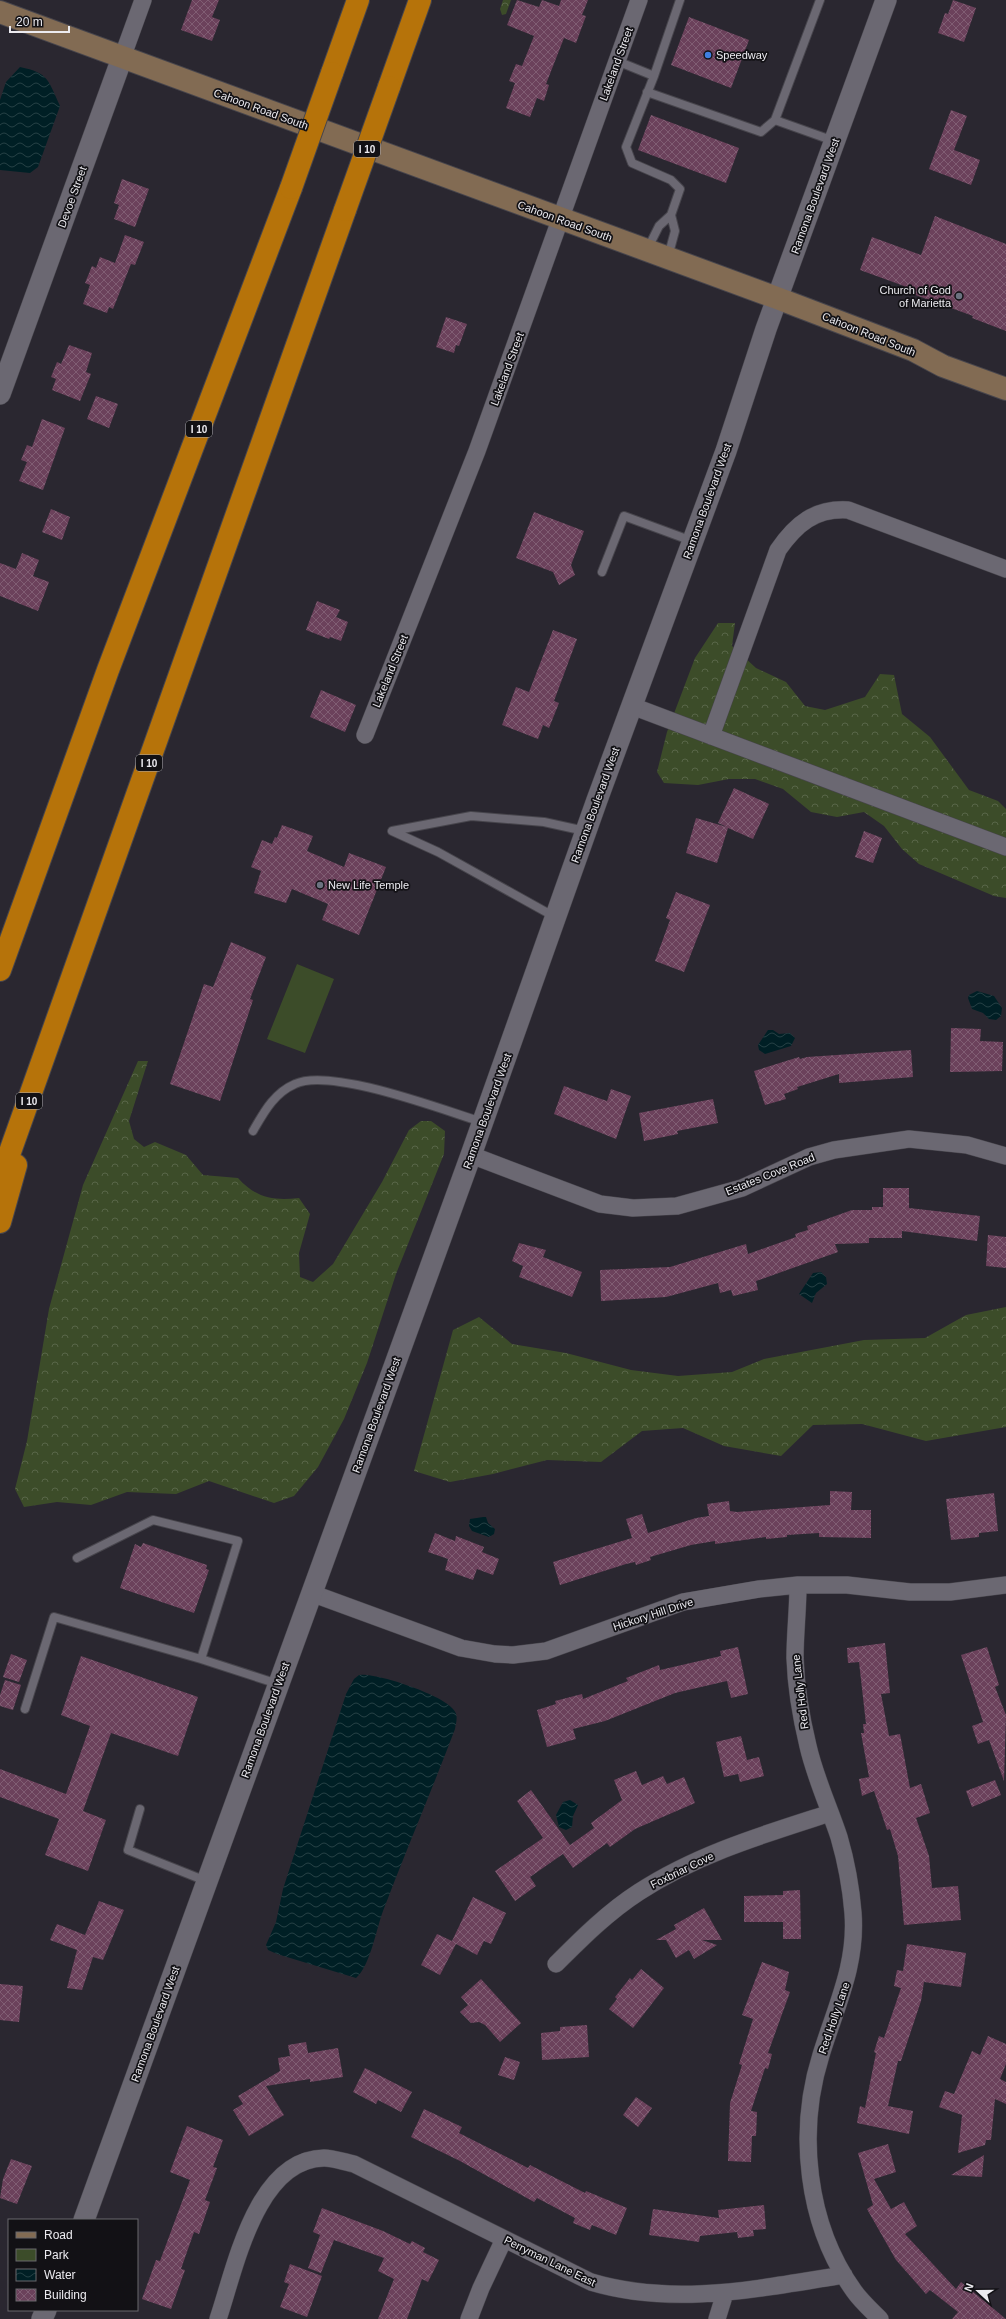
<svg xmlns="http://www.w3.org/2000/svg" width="1006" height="2319" font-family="Helvetica,sans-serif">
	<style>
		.forest { fill: url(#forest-crowns) }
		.green { fill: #3c4c29 }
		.water { fill: url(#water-waves) }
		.building { fill: url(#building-cross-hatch) }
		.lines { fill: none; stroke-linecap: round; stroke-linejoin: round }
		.service-casing { stroke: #47454c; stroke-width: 10 }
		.minor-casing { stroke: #47454c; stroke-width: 18 }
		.tertiary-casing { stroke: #47454c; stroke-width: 22 }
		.secondary-casing { stroke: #47454c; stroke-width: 24 }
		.motorway-casing { stroke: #47454c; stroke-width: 24 }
		.service { stroke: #6b6872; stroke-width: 8 }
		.minor { stroke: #6b6872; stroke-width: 17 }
		.tertiary { stroke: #6b6872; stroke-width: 21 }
		.secondary { stroke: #826b53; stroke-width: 22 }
		.motorway { stroke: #b6730a; stroke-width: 22 }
		.motorway-bridge-casing { stroke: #47454c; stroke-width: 24; stroke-linecap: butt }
		.motorway-bridge { stroke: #b6730a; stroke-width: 22 }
		.shop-dot { fill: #3f7fe0; stroke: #121115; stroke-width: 1.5 }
		.worship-dot { fill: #6b7280; stroke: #121115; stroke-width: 1.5 }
		.labels { text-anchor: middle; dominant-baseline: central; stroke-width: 3.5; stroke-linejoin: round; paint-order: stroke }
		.shield { fill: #121115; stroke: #abaaae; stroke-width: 1 }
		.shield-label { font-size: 10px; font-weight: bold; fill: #ecebf0 }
		.poi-label { font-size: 11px; fill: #ecebf0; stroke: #121115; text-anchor: start }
		.street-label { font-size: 11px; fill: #ecebf0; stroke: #121115 }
	</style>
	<defs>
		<pattern id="forest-crowns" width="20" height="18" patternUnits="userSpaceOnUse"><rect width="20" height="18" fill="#3c4c29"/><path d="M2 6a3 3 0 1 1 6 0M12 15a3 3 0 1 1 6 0" fill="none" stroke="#586648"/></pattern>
		<pattern id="water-waves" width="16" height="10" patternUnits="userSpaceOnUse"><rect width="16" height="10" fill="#001f25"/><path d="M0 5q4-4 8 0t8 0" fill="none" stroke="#254045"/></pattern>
		<pattern id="building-cross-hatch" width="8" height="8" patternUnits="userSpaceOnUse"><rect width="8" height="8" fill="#6b415b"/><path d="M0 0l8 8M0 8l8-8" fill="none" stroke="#805d73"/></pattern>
	</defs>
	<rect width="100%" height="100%" fill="#2a2730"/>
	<!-- forest -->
	<path class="forest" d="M503,0H511L506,14L502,15L500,9Z
		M718,623H735L732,646L756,668L786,682L805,706L825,710L865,697L880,674L894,675L902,714L930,737L969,790L998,801L1006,809V898L994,896L919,864L902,849L884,826L864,812L837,817L811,812L783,789L755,779H729L698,785L664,783L657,772L667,732L695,658Z
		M138,1061H148L129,1121L134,1139L144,1147L155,1142L186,1155L203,1175L238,1178C256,1198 273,1201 299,1198L310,1214L299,1253L300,1277L313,1282L333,1264L382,1182L409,1130L421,1121H431L445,1131L444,1154L396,1274L367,1363L344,1419L318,1467L294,1496L274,1503L209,1481L176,1494L127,1492L91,1505L57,1502L24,1507L15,1489L27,1441L49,1309L83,1185Z
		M1006,1307V1427L926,1441L862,1424L813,1425L781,1456L724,1446L683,1428L642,1431L601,1462L547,1460L493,1474L450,1482L414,1471L453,1330L479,1317L512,1344L566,1353L631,1370L678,1376L732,1372L764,1359L864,1340L925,1338L966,1315Z"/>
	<!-- green -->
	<path class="green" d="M297,964L334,979L305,1053L267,1039Z"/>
	<!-- water -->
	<path class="water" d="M20,67C49,73 48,80 60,106L38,167L30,173L0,170V100L6,82Z
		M977,991L994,996L1002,1008L1001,1016L996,1020L989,1019L983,1013L972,1009L968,998L969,995Z
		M768,1030H773L779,1034L790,1033L795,1038L791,1046L765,1054L759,1050L758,1045Z
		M821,1272L826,1277L827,1284L816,1293L812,1303L799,1294L813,1273Z
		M483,1517H486L488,1523L495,1529L494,1534L489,1537L472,1531L469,1526L470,1519Z
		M359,1675C375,1672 443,1695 453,1709C459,1715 456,1722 455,1729C432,1790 406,1850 383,1911C376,1930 370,1966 356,1978L277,1954L268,1950L266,1945L276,1922L283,1889L346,1694L354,1679Z
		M570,1800L578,1805L573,1816L572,1827L566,1830L559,1827L556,1815L563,1802Z"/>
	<!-- building -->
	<path class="building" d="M192,0H219L212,17L220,20L212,41L181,30Z
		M517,0L539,7L542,0L559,6L561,0H588L582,15L586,16L576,43L564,38L546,84L549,85L544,101L537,98L530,117L506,108L515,83L509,81L516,64L522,66L534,36L507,25Z
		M953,0L976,8L964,42L938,33L945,13L948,14Z
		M689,17L749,40L731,88L671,65Z
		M951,110L967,116L954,150L980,160L971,185L929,169Z
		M651,115L739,148L726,183L638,150Z
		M122,179L149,189L135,227L114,219L119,205L114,203Z
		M935,216L1006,244V331L972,318L973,316L902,290L904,286L860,270L872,237L921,255Z
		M125,235L144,242L135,265L131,264L113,309L109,307L107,313L83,304L90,285L85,283L92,266L96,268L100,257L115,263Z
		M446,317L467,324L459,346L456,345L454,353L436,347Z
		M69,345L92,353L86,372L91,374L80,401L52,390L56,379L51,377L57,362L61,364Z
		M96,396L118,404L109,428L87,419Z
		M42,419L65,428L43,490L19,481L27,462L21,460L27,445L32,447Z
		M51,509L70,517L62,540L42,532Z
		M534,512L584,531L571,565L575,575L559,585L553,572L516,558Z
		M22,553L39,560L33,576L49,582L38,611L0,596V563L16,569Z
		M317,601L340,610L336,617L348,622L341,641L330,637L329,639L306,630Z
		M553,630L577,639L554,701L559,703L549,728L543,725L538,739L502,725L516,687L529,692Z
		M321,690L356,705L345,732L310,717Z
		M734,788L769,804L753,839L728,828L717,863L686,853L696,818L727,827L718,823Z
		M282,825L313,836L307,851L344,867L349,853L386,867L359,935L322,920L328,904L292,889L286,903L254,893L261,871L251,867L262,840L272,844L275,837L277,838Z
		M864,831L882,838L873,863L855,857Z
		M676,892L710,905L684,972L655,961L670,920L666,918Z
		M231,942L266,957L250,999L253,1000L220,1101L170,1084L204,984L213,987Z
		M951,1028L981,1029L980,1041L1003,1042L1002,1071L950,1072Z
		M911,1050L913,1077L839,1083V1074L797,1087L798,1089L784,1094L786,1099L765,1105L754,1071L799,1057L800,1059L807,1057Z
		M564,1086L607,1101L611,1089L631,1096L616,1139L554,1114Z
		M713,1099L718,1123L677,1131L678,1134L644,1141L639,1113Z
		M883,1188H909V1208L980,1216L977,1241L902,1231V1238H869V1243L835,1244L838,1252L756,1281L758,1290L733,1296L731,1290L720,1293L718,1283L666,1297L601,1301L600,1270L670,1267L746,1244L748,1254L796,1237L795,1234L808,1230L807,1226L852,1210H872V1207H883Z
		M988,1235L1006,1237V1268L986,1266Z
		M519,1243L546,1250L543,1257L582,1272L572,1297L519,1277L523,1266L512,1261Z
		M830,1491L852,1492L851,1510H871V1538L819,1537V1533L787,1535V1537L766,1539V1537L715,1544V1541L691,1545L650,1557L651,1560L636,1565L635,1562L626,1564L560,1585L553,1562L632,1538L626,1519L642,1514L648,1533L696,1518L709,1516L707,1504L729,1501L730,1511L737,1512L830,1505Z
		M994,1493L998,1531L979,1533V1537L951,1540L946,1499Z
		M435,1533L455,1541L456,1536L484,1547L482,1552L499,1559L493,1575L477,1569L473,1580L445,1570L448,1559L428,1552Z
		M143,1543L207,1565L206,1569L209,1570L194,1613L120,1588L135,1544L141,1547Z
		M885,1643L890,1693L881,1694L889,1736L900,1734L910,1788L921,1784L930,1813L916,1818L929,1856L932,1888L958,1886L961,1920L904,1925L898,1856L890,1829L887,1830L874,1791L862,1796L859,1779L869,1777L861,1733H864L863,1724H866L859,1662L848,1663L847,1648Z
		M738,1647L748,1694L731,1698L727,1681L675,1693L605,1721L573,1729L576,1739L547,1747L537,1710L556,1704L555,1701L582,1694L583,1699L628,1681L626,1678L659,1665L660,1670L721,1656L720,1651Z
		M987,1647L999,1685L995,1687L1006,1715L1004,1781L989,1740L978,1744L972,1726L983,1722L961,1655Z
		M11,1654L27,1660L19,1682L3,1677Z
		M81,1656L198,1697L178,1756L111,1733L83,1811L106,1820L88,1871L45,1855L59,1819L0,1797V1769L66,1794L90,1726L61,1715Z
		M5,1680L21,1685L13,1710L0,1706V1695Z
		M741,1736L747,1760L759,1757L764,1776L740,1782L738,1774L724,1777L716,1742Z
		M636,1771L642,1785L663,1776L667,1784L684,1777L695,1803L635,1829L610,1847L607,1843L573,1868L563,1854L530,1877L536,1886L515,1901L495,1871L543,1838L517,1801L531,1790L570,1845L594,1828L591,1823L622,1800L614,1780Z
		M995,1780L1001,1795L972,1807L966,1791Z
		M800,1890L801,1939H783V1922H744V1896L783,1895V1891Z
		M473,1897L506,1913L491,1944L484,1941L477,1955L456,1944L440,1975L421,1965L437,1934L452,1941Z
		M99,1901L124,1910L103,1960L93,1957L82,1990L67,1988L77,1950L50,1940L57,1924L85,1935Z
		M704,1908L722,1940H702L717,1945L694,1959L689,1950L676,1958L666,1940H656L676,1929L674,1925Z
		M907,1944L966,1953L961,1987L924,1982L921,2001L901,2061H898L888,2106L913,2111L909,2134L857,2123L860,2106L865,2108L876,2053L874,2052L879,2036L884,2038L901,1988L894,1986L897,1970L903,1971Z
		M762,1962L789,1972L785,1990L790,1992L768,2053L772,2054L768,2069L765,2068L751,2111L757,2112L756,2136H752L751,2162L728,2161L730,2103L742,2065L739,2064L753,2019L742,2015Z
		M641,1969L664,1988L633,2028L609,2009L617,1999L615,1997L630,1978L632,1980Z
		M481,1979L521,2023L500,2042L485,2025L479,2022L471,2023L460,2012L468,2005L461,1997Z
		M0,1984L23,1986L19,2022L0,2020Z
		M587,2025L589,2057L542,2060L541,2033L560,2031V2027Z
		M988,2036L1006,2044V2064L1000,2079L1006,2082V2104L995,2099L991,2140H986L985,2145L958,2153L962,2115L939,2107L945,2091L954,2094L972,2051L980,2055Z
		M306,2042L308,2053L338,2048L343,2077L310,2082V2079L266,2086L284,2115L249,2136L233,2110L243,2104L238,2096L280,2071L278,2058L290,2056L288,2045Z
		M505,2057L520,2062L514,2080L498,2075Z
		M365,2068L412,2092L401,2112L378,2100L376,2104L353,2092Z
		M636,2097L652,2108L638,2127L623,2115Z
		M424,2109L462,2127L459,2133L528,2168L530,2165L585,2193L586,2191L627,2208L616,2235L592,2225L590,2230L573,2223L575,2218L537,2198L534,2202L460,2161L411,2137Z
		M187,2126L223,2140L213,2167L217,2168L205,2200L210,2202L199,2234L194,2232L181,2269L185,2270L171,2309L142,2299L156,2260L160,2261L190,2180L170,2172Z
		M888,2144L896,2172L874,2179L891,2209L904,2202L917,2226L905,2234L956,2289L961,2282L1006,2319H952L958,2312L930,2290L926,2294L896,2260L867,2209L873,2205L858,2153Z
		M984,2155L982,2177L951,2175Z
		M11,2159L32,2166L17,2204L0,2198L3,2179Z
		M764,2205L766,2229L753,2230L754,2236L738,2238L737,2232L700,2236L699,2242L649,2235L653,2209L719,2218L718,2210Z
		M322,2208L383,2231L410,2244L412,2241L425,2248L423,2252L439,2260L428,2282L422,2279L407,2319H378L394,2279L378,2271L384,2258L334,2240L321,2273L308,2268L320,2235L313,2232Z
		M290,2264L322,2276L307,2317L280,2307L289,2284L284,2282Z"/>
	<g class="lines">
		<!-- service casing -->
		<g class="service-casing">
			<path id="service" d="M617,61L654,76L626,147L632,163L671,180L680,189L671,215
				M654,76L680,0
				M647,92L761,132L775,120L820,0
				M775,120L834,141
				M647,250L659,226L671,215L675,231L668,257
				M602,572L624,516L692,541
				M555,917L438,852L392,831L471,816L544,822L585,831
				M253,1131C264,1112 274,1093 295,1084C330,1067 443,1110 482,1122
				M77,1558L153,1520L238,1541L201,1659
				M25,1709L54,1617L201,1659L278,1684
				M140,1809L128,1850L206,1881"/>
		</g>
		<!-- minor casing -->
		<g class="minor-casing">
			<path id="minor" d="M122,58L143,0
				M632,706L1006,847
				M365,735L477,451L639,0
				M711,736L778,550C796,524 815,508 848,510L1006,569
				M471,1155L600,1204L633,1208L677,1206L742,1188L809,1157L834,1150L909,1139L967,1145L1006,1156
				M798,1585C798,1609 795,1634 795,1658C796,1688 801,1717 808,1746C815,1777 829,1807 839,1837C846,1861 851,1888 853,1913C857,1965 836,2006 821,2055C797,2131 806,2224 854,2291C861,2301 871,2310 880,2319
				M311,1593L461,1648L495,1654L513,1655L546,1651L683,1602L759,1589L798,1585H847L910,1592H950L1006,1585
				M556,1964C582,1938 608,1912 639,1892C697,1854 765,1834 830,1813
				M218,2319C235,2269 256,2159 324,2158C333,2158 344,2162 354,2164L591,2282C675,2307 760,2288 844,2275
				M469,2319L481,2288L504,2239
				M717,2319L725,2293"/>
		</g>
		<!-- tertiary casing -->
		<g class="tertiary-casing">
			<path id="tertiary" d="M0,394L122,58
				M84,2220L471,1155L597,800L726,451L766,329L886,0
				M42,2319L46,2310"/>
		</g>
		<!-- secondary casing -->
		<g class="secondary-casing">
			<path id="secondary" d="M0,12L777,298L913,350L943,366L1006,389"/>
		</g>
		<!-- motorway casing -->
		<g class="motorway-casing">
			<path id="motorway" d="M332,73L358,0
				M389,87L420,0
				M0,970L108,670L291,188
				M0,1180L345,210
				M0,1222L16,1165"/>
		</g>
		<!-- service -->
		<use href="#service" class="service"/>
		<!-- minor -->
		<use href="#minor" class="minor"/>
		<!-- tertiary -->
		<use href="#tertiary" class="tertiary"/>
		<!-- secondary -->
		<use href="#secondary" class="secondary"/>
		<!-- motorway -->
		<use href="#motorway" class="motorway"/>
		<!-- motorway-bridge casing -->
		<g class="motorway-bridge-casing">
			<path id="motorway-bridge" d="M291,188L332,73
				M345,210L389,87"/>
		</g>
		<!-- motorway-bridge -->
		<use href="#motorway-bridge" class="motorway-bridge"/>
	</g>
	<!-- markers -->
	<circle class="shop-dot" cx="708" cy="55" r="4"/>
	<g class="worship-dot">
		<circle cx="959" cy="296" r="4"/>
		<circle cx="320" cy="885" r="4"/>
	</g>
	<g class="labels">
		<!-- shield labels -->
		<g class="shield">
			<rect x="354" y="141" width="26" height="16" rx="3"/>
			<rect x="186" y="421" width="26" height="16" rx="3"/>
			<rect x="136" y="755" width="26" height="16" rx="3"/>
			<rect x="16" y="1093" width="26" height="16" rx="3"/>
		</g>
		<g class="shield-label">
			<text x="367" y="149">I 10</text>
			<text x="199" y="429">I 10</text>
			<text x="149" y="763">I 10</text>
			<text x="29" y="1101">I 10</text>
		</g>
		<!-- poi labels -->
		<g class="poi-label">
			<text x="716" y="55">Speedway</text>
			<text x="951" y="290" text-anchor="end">Church of God<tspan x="951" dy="13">of Marietta</tspan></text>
			<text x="328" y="885">New Life Temple</text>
		</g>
		<!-- street labels -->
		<g class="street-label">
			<text transform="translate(616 64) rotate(-70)">Lakeland Street</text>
			<text transform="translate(261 109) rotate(20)">Cahoon Road South</text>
			<text transform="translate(815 196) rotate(-70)">Ramona Boulevard West</text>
			<text transform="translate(72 197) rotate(-70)">Devoe Street</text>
			<text transform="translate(565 221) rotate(20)">Cahoon Road South</text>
			<text transform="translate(869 334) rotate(22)">Cahoon Road South</text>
			<text transform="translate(507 369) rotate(-70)">Lakeland Street</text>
			<text transform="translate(707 501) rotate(-70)">Ramona Boulevard West</text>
			<text transform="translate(390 671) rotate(-68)">Lakeland Street</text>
			<text transform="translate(595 805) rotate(-70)">Ramona Boulevard West</text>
			<text transform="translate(487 1111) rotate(-70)">Ramona Boulevard West</text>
			<text transform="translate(770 1174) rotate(-22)">Estates Cove Road</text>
			<text transform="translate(376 1415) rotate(-70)">Ramona Boulevard West</text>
			<text transform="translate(653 1614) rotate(-18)">Hickory Hill Drive</text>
			<text transform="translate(800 1692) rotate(-97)">Red Holly Lane</text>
			<text transform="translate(265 1720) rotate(-70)">Ramona Boulevard West</text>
			<text transform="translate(682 1870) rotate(-26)">Foxbriar Cove</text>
			<text transform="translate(834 2018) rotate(-71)">Red Holly Lane</text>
			<text transform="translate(155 2024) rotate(-70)">Ramona Boulevard West</text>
			<text transform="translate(550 2261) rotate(26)">Perryman Lane East</text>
		</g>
	</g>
	<!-- legend -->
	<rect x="8" y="2219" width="130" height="92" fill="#121115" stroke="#69686d"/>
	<rect x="16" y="2232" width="20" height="6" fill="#826b53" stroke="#69686d"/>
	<text x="44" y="2239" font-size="12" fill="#ecebf0">Road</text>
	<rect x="16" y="2249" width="20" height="12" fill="#3c4c29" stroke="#69686d"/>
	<text x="44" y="2259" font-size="12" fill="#ecebf0">Park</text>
	<rect x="16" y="2269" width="20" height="12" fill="url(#water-waves)" stroke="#69686d"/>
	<text x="44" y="2279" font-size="12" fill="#ecebf0">Water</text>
	<rect x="16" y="2289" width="20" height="12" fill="url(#building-cross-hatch)" stroke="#69686d"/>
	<text x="44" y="2299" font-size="12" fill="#ecebf0">Building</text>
	<!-- north arrow -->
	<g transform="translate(978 2291) rotate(291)" stroke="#121115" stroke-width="3" paint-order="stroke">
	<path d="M0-3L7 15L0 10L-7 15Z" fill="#ecebf0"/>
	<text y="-6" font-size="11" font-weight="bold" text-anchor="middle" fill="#ecebf0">N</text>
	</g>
	<!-- scale -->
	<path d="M10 26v6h59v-6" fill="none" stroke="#ecebf0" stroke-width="2"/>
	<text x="16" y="26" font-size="12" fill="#ecebf0" stroke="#121115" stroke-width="3" paint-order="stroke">20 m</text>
</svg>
